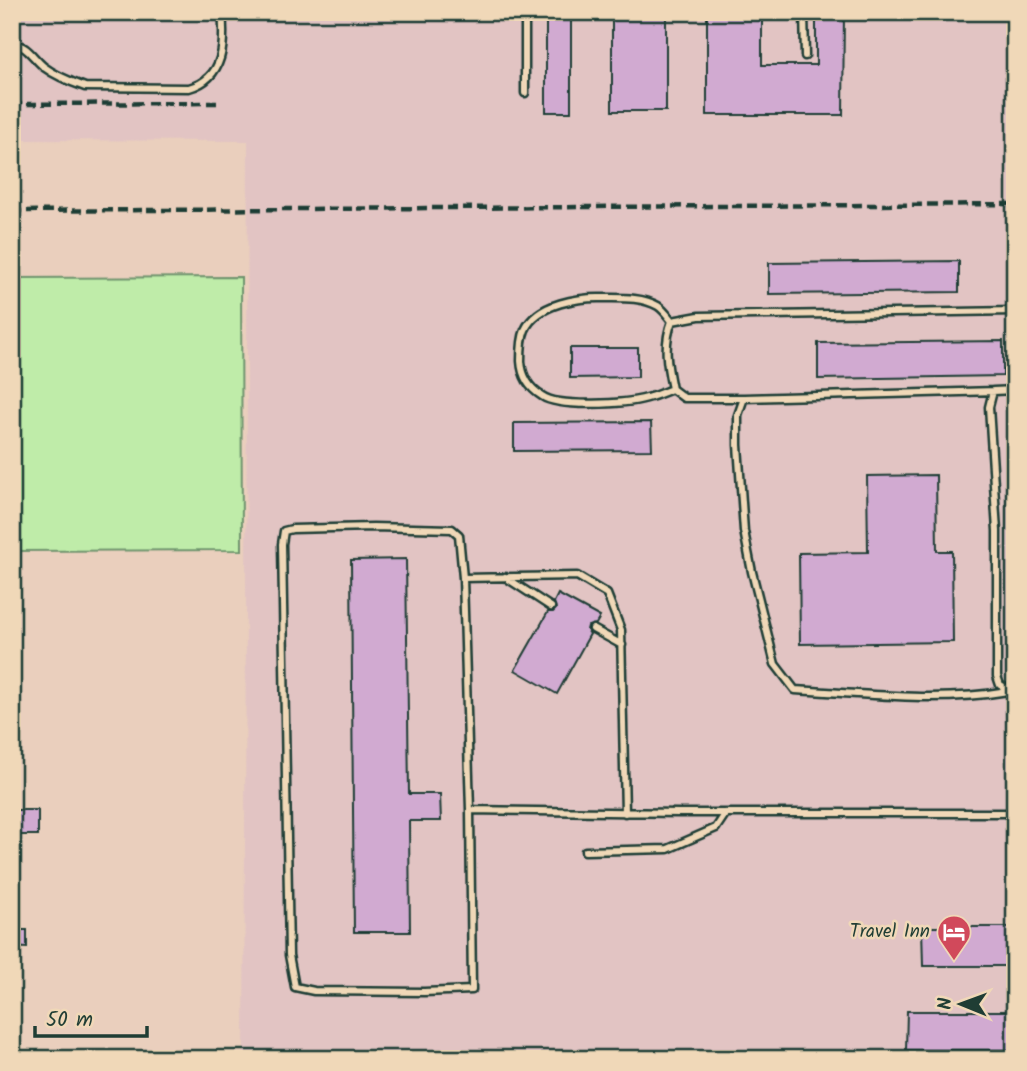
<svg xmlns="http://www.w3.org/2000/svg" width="1027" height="1071" font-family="Kalam,sans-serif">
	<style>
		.built { fill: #e2c4c3 }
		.green { fill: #bfeca9; stroke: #6f946e; stroke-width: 2 }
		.building { fill: #d1aad1; stroke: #1f3d34; stroke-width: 2 }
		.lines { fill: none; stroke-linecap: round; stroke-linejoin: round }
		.service-casing { stroke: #1f3d34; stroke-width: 11 }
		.service { stroke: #f0d8b8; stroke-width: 6 }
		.rail { stroke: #1f3d34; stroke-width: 4.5; stroke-dasharray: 10 5; stroke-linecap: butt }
		.labels { text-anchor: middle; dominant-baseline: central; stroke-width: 5; stroke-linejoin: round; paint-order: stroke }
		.poi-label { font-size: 19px; fill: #1f3d34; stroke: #f0d8b8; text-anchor: end }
	</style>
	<rect width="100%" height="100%" fill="#eacfbd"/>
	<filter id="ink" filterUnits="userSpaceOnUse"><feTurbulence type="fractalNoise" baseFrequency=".0143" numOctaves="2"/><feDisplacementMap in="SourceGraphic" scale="14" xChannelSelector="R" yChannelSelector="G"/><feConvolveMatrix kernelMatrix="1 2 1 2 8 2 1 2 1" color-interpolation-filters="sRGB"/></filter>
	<g filter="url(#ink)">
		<!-- built -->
		<path class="built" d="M12,12H1015V1059H244L248,141L12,140Z"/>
		<!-- green -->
		<path class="green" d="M241,277L242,550L12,551V278Z"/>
		<!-- building -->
		<path class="building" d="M546,12H571V112H546Z
			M612,12H666V111H612Z
			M707,12H762V65H816V12H844L843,115H707Z
			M959,261V292L769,294V263Z
			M1003,341V376L818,379V343Z
			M570,348H638V377L570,378Z
			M651,422L652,450L514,451V423Z
			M936,475L937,551H952L953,642L800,644L799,553L868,552L867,476Z
			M406,559L409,794H440L441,821H409L410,932H354L351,560Z
			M558,594L600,617L596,624L588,626L587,630L590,634L557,694L515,670L548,612H553L556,609L554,602Z
			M12,810H38V835H12Z
			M922,927H1015V966H923Z
			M12,930H27V948L12,947Z
			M907,1011H1014V1050H906Z"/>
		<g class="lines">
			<!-- service casing -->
			<g class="service-casing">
				<path id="service" d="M804,12L805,56
					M12,43C28,46 32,57 44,67C56,76 71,82 85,87L189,88C225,78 225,43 222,12
					M525,93V12
					M672,389C664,392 655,396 647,398C626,404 559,408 542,396C529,388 522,377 521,361C521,351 521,339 525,330C537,303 580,297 605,298C622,298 642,297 658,306C663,309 668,316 672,321
					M1015,390L993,391L989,407L997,531V676L1000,685L1015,692
					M996,391L744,398L738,415V445L744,531L752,572L775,664L795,690C865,694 938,703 1008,691
					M744,398H684L672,389C667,365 663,345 672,321L699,316L1015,311
					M373,527L452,529L459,535L463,578L470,810L472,990L424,992L314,991L295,987L289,955L282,544L284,531L292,529Z
					M505,577L551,607
					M463,578L577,576L607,594L621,630L625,813
					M593,629L622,645
					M470,810L679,813H1015
					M585,851L668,849L716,828L726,813"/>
			</g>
			<!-- service -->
			<use href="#service" class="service"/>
			<!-- rail -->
			<path class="rail" d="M12,104L219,103
				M12,211L1015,204"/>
		</g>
	</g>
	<!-- icons -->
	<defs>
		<g id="hotel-pin" transform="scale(1.75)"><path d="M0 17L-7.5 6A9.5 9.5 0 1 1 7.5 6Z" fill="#d1495b" stroke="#f0d8b8"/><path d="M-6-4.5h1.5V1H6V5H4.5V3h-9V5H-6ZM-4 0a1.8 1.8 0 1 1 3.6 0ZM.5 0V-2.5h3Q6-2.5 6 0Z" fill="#fff"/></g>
	</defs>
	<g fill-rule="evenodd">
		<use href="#hotel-pin" x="954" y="932"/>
	</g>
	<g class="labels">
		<!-- poi labels -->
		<g class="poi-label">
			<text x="930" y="932">Travel Inn</text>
		</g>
	</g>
	<!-- margin -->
	<rect width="1027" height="1071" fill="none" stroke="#f0d8b8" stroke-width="42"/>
	<rect x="21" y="21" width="985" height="1029" fill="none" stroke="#1f3d34" stroke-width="2.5" filter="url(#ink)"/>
	<!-- north arrow -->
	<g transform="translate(961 1004) rotate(271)" stroke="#f0d8b8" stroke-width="5" paint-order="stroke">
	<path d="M0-5L12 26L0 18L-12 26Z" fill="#1f3d34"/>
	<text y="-10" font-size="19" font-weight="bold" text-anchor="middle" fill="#1f3d34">N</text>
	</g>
	<!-- scale -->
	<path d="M35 1026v10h112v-10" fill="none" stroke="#1f3d34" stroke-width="3.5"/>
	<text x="46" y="1026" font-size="21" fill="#1f3d34" stroke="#f0d8b8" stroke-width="5" paint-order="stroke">50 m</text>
</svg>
